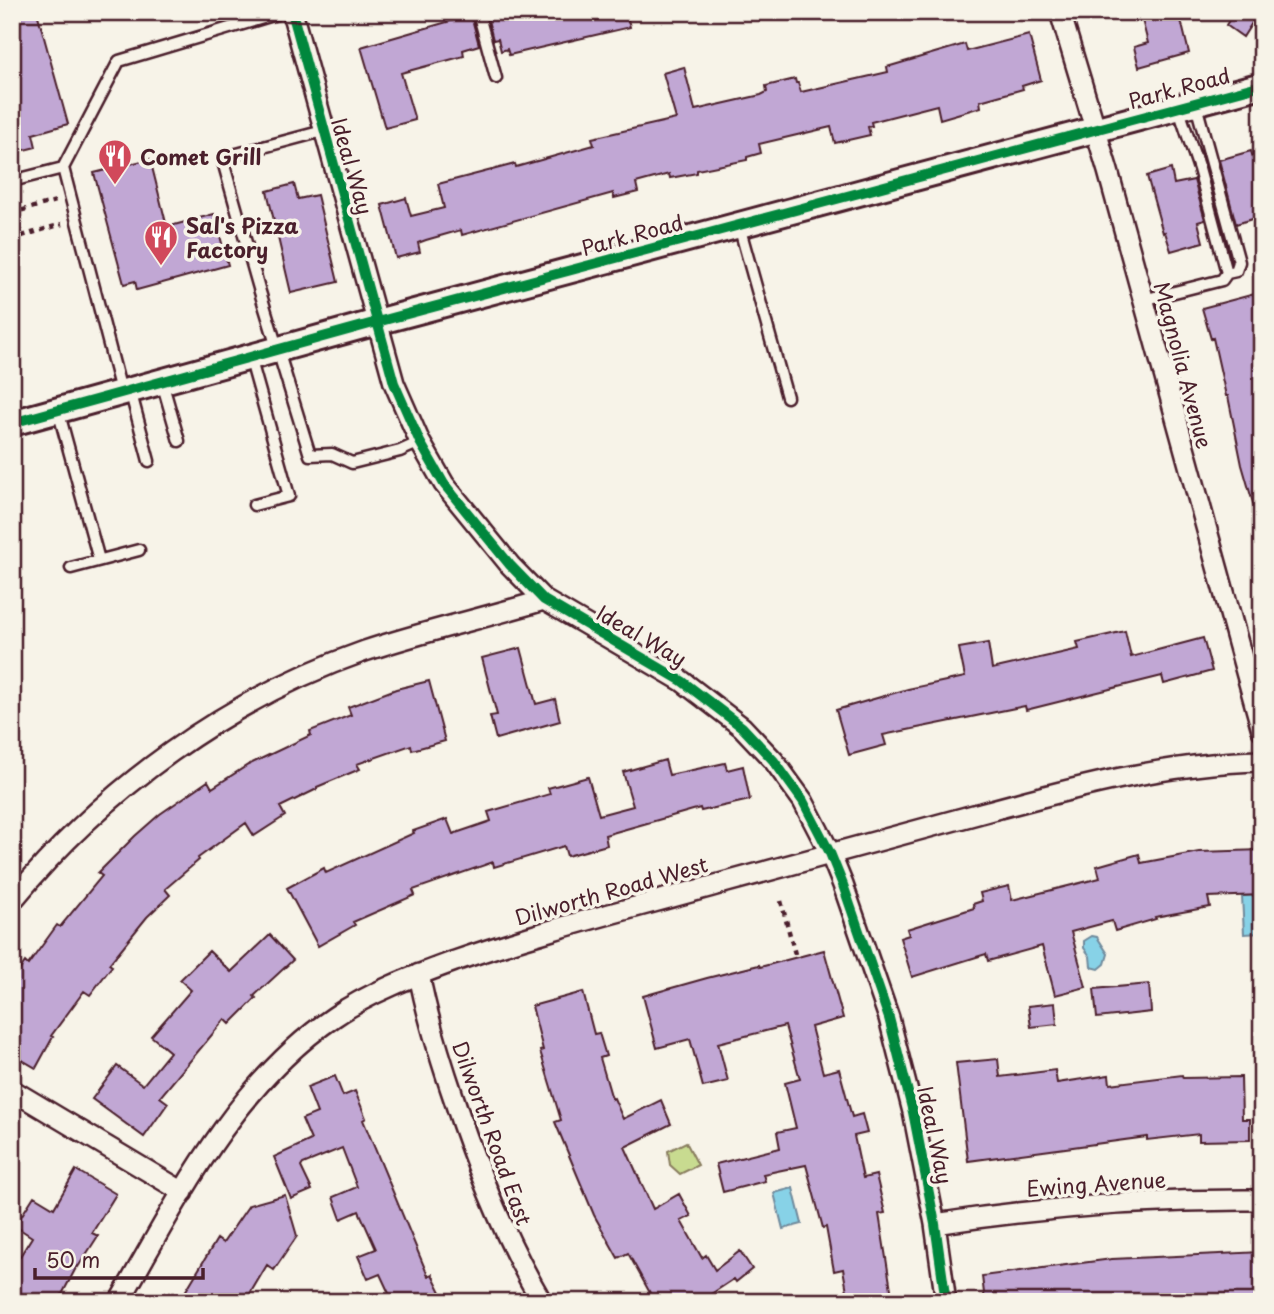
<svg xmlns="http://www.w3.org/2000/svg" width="1274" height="1314" font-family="'Playpen Sans',sans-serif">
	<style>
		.green { fill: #c8db90; stroke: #897d5e; stroke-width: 2 }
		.water { fill: #87d2e7; stroke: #6f8a9c; stroke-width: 2 }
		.building { fill: #c1a7d4; stroke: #4a1f2b; stroke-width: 2 }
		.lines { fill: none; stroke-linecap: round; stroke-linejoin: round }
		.service-casing { stroke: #4a1f2b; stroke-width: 15 }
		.minor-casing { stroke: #4a1f2b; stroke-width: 24 }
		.tertiary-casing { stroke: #4a1f2b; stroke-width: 30 }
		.path { stroke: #4a1f2b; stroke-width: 4.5; stroke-dasharray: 5 5; stroke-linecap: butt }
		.service { stroke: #f7f3e8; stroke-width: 10 }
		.minor { stroke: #f7f3e8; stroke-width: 19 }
		.tertiary { stroke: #f7f3e8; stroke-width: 24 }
		.cycleway-casing { stroke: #f7f3e8; stroke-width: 15 }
		.cycleway { stroke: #00873e; stroke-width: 10 }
		.labels { text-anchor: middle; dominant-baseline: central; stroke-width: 7; stroke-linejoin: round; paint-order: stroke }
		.street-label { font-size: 21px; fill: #4a1f2b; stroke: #f7f3e8 }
		.poi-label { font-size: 21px; font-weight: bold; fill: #4a1f2b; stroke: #f7f3e8; text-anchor: start }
	</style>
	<rect width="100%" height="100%" fill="#f7f3e8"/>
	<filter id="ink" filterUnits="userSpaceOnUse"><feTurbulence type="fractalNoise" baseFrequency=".0143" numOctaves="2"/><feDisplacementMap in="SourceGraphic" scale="14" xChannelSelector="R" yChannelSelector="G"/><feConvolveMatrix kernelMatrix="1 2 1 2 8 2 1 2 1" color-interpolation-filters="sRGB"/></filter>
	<g filter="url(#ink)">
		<!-- green -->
		<path class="green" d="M686,1142L698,1165L680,1174L670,1165L668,1151Z"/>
		<!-- water -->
		<path class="water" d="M1262,895V933L1244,934L1242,896Z
			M1092,936L1097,937L1108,954L1105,964L1099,969L1091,967L1090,956L1084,948V941Z
			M793,1188L802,1224L783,1229L774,1193Z"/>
		<!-- building -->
		<path class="building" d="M12,12H37L68,124L33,134L36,147L12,153Z
			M486,12H626L630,27L509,55L507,49L501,51L498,39L493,40Z
			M1140,12H1179L1189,53L1139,67L1134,47L1148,43Z
			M1234,12H1259L1243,37L1226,25Z
			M471,15L479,45L463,50L464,56L401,73L415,120L385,128L361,47Z
			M1029,35L1041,80L1022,86L1023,89L980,101L981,107L940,119L937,105L871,122L872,126L868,127L870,135L835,143L831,127L759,144L761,153L747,157V160L697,170V173L670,178L669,174L636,183L638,192L614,198L613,193L462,235L461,230L426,240L418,243L420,252L396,258L382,205L406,198L411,216L444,208L438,184L515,164L516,167L594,145L592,138L676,119L663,73L684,67L695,110L761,95L767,92L766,86L795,79L796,83H798L801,92L888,72L887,67L965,44L967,51Z
			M1251,151L1262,188V216L1236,224L1219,160Z
			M150,159L167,227L214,214L228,265L137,290L135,281L124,284L94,173Z
			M1171,169L1174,184L1194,180L1205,220L1198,222L1203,242L1171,251L1165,232L1163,233L1147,176Z
			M294,184L298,199L317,195L338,282L291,293L267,191Z
			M1262,292V509L1255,510L1242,465L1228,396H1226L1213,338L1211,339L1202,308Z
			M1125,631L1131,657L1203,638L1212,671L1164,684L1162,676L1026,710L1025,706L883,735L886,745L849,755L836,710L908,689L965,677L959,648L988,643L992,669L1079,649L1077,642Z
			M521,648L536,704L555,699L560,721L496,739L490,716L497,715L482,658Z
			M429,681L445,741L412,750L411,745L357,764L360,769L317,787V789L280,807L285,816L254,836L246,823L198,858L199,860L165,889L170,895L147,917L109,964L112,966L90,995L84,991L51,1036L53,1037L36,1068L12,1054V981L25,962L28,965L57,925L60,927L102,876L98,873L135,836L160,814L208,781L212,788L248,765L311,735L310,731L351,715L348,707L396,689Z
			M665,760L669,775L725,763L727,770L743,766L750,800L701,811L700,808L605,835L607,845L567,856L564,846L494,867L493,862L413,890L415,895L353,922L355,925L318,946L287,888L324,868L326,873L414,833L413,831L447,819L453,834L491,821L488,812L550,794L548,788L588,777L599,815L633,806L623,772Z
			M1262,850V895L1208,897L1210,907L1155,917L1156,919L1115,931L1112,921L1071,932L1086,987L1055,995L1042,946L988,961L986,954L912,977L900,938L909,935L907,929L974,908L973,904L982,901L980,893L1009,886L1012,900L1100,878L1097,866L1139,854L1141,863L1199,852Z
			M270,935L293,960L254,996L256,998L230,1024L225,1019L160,1097L168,1103L144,1137L92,1099L117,1066L143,1085L170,1052L151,1036L191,990L180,980L209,951L231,972Z
			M824,950L843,1018L811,1027L823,1073L839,1069L852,1117L862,1114L867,1133L854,1136L863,1178L876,1175L885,1213L879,1214L893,1302H849L843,1269L834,1271L826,1227L823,1228L806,1165L763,1174L765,1181L723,1192L716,1164L780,1148L777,1132L796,1128L785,1083L800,1079L785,1026L718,1043L728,1081L703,1087L690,1039L657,1048L643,996L707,978L759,965L760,967Z
			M1149,984L1151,1012L1097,1018L1094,989Z
			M583,992L594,1034L599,1033L606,1056L600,1058L612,1099L614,1098L623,1119L661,1100L671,1124L625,1147L653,1209L679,1194L691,1216L681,1221L702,1258L706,1255L715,1270L740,1251L752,1269L736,1282L734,1279L699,1302H655L628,1253L618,1258L594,1215L555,1122L561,1120L540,1051L543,1050L532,1006Z
			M1055,1003L1057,1024L1031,1027L1028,1006Z
			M998,1059L1000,1077L1055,1070L1057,1083L1109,1075L1110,1084L1182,1075L1183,1078L1241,1077L1242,1119H1250V1140L1199,1141V1134L1147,1140V1137L968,1161L956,1063Z
			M335,1076L343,1096L355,1091L366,1118L363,1120L428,1276L432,1274L446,1302H393L380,1274L368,1279L358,1256L376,1249L359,1211L341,1219L333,1197L357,1187L342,1148L303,1164L301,1167L312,1190L291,1199L274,1157L311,1140L302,1119L317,1113L307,1087Z
			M76,1170L116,1194L92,1233L98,1236L78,1267L77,1266L58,1302H31L12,1291V1269L32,1237L15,1226L34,1196L54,1208Z
			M285,1195L297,1236L274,1270L267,1265L245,1302H179L217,1239L223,1243L249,1205Z
			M1262,1252V1302H985L982,1276L1112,1259Z"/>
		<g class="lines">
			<!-- service casing -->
			<g class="service-casing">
				<path id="service" d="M478,12L496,78
					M1196,105L1239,262L1236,271L1227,273
					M323,131L222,158L260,292L310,455L332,454L352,463L400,451L420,442
					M63,168L121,391
					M12,181L63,168L119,61L283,12
					M739,226L787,397
					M1143,300L1222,280L1227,273L1199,169L1178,107
					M250,357L289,496L254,505
					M162,382L179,441
					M130,390L149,461
					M58,410L99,560
					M71,568L139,550"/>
			</g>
			<!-- minor casing -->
			<g class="minor-casing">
				<path id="minor" d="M292,12L394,383L420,442L444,484L510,565L544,600L682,681L742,727L774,761L803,801L830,853L843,885L889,1018L913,1112L935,1224L946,1302
					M1060,12L1108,171L1262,730
					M12,901C104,789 227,699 365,651C424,631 485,618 544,600
					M419,974C427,1017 440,1058 454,1099C477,1170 504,1237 542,1302
					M12,1090L183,1192
					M935,1224C1044,1207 1152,1199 1262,1200
					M119,1302C177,1201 235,1084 334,1017C370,992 414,976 455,961C543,930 634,908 723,883C809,859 895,836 981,813C1073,788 1165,763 1262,761"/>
			</g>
			<!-- tertiary casing -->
			<g class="tertiary-casing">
				<path id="tertiary" d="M12,423L377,322L1262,85"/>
			</g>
			<!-- path -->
			<path class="path" d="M12,213L56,201
				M12,239L62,224
				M781,901L796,958"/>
			<!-- service -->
			<use href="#service" class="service"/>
			<!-- minor -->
			<use href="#minor" class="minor"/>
			<!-- tertiary -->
			<use href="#tertiary" class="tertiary"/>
			<!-- cycleway casing -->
			<g class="cycleway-casing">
				<path id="cycleway" d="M292,12L394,383L420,442L444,484L510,565L544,600L682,681L742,727L774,761L803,801L830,853L843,885L889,1018L913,1112L935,1224L946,1302
					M12,423L377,322L1262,85"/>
			</g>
			<!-- cycleway -->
			<use href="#cycleway" class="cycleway"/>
		</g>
	</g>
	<!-- icons -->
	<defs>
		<g id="restaurant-pin" transform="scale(1.75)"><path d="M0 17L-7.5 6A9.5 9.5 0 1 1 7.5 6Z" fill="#d1495b" stroke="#f7f3e8"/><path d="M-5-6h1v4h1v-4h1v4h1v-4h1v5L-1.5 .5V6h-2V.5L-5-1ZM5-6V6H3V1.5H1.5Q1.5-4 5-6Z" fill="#fff"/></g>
	</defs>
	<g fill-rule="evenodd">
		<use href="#restaurant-pin" x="115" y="156"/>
		<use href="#restaurant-pin" x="161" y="237"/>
	</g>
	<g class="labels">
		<!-- street labels -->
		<g class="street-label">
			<text transform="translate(1179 87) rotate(-15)">Park Road</text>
			<text transform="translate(353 166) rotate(74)">Ideal Way</text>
			<text transform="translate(632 234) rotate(-15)">Park Road</text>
			<text transform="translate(1184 365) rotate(75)">Magnolia Avenue</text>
			<text transform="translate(642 635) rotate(30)">Ideal Way</text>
			<text transform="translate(611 890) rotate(-16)">Dilworth Road West</text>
			<text transform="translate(493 1133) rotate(70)">Dilworth Road East</text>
			<text transform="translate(936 1135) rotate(78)">Ideal Way</text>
			<text transform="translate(1096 1183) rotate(-4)">Ewing Avenue</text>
		</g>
		<!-- poi labels -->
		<g class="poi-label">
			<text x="140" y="156">Comet Grill</text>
			<text x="186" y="225">Sal's Pizza<tspan x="186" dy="24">Factory</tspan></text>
		</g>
	</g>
	<!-- margin -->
	<rect width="1274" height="1314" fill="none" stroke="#f7f3e8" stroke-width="42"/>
	<rect x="21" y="21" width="1232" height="1272" fill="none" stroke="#4a1f2b" stroke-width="2.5" filter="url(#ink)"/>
	<!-- scale -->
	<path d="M35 1268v10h168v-10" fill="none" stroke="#4a1f2b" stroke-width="3.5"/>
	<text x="46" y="1268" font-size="21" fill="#4a1f2b" stroke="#f7f3e8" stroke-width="5" paint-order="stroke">50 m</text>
</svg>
